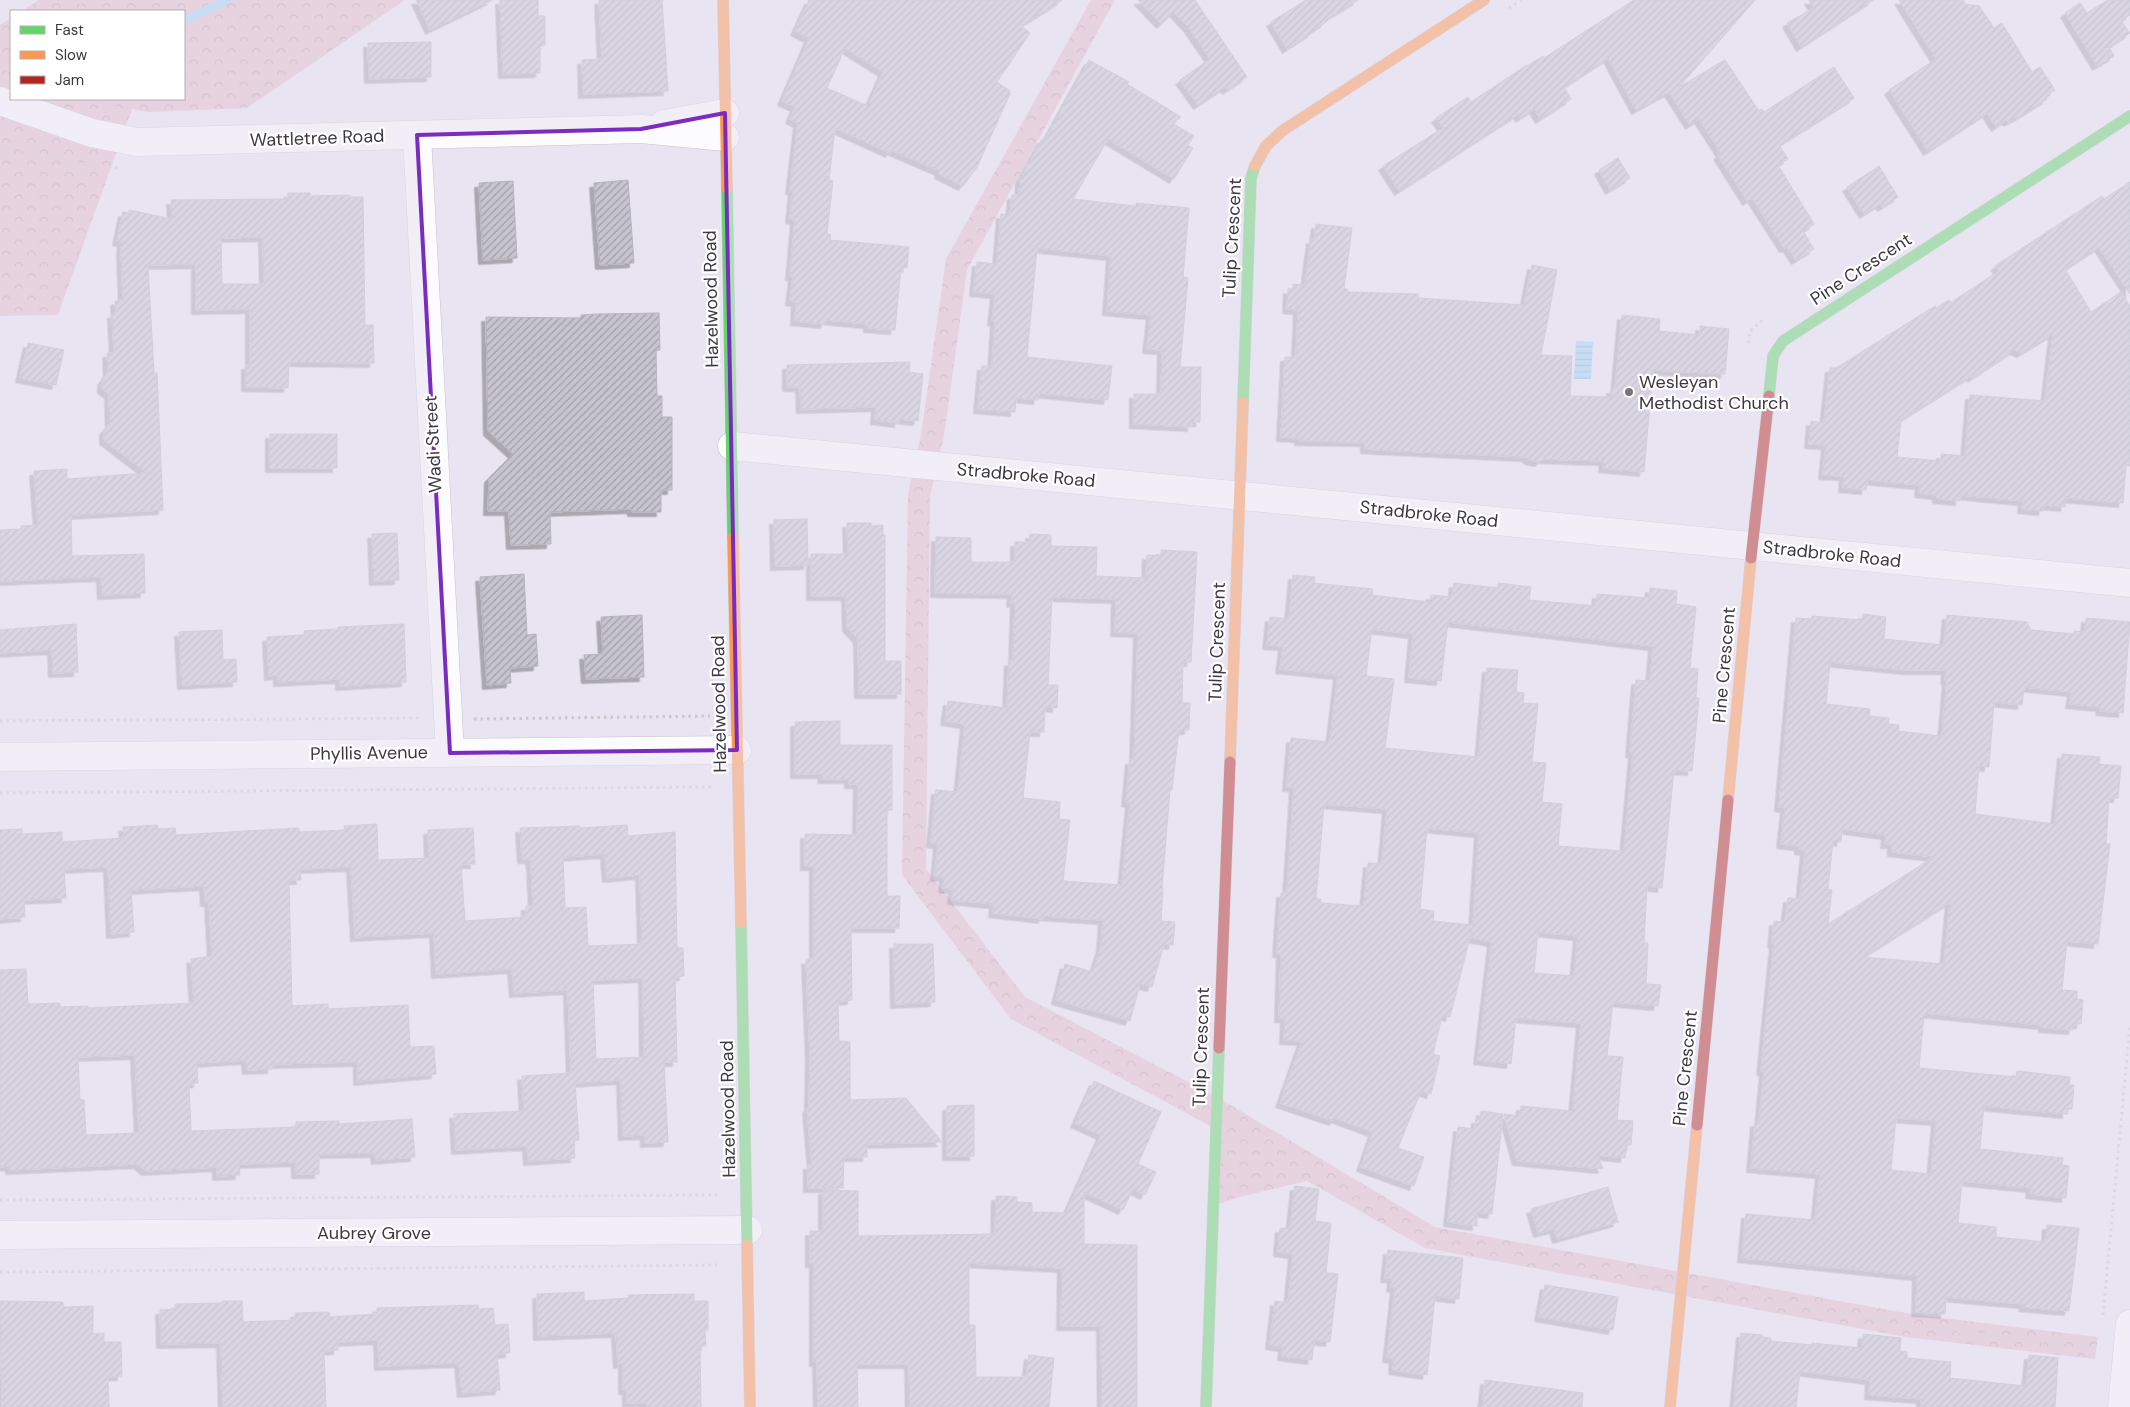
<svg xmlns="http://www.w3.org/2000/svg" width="2130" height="1407" font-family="'DM Sans',sans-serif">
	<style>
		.park { fill: url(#park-crowns) }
		.water { fill: url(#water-rules) }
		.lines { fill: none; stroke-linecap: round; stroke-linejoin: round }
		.stream { stroke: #9dd4f9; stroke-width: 8 }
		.building { fill: url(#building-hatch); stroke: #b5b5bf; fill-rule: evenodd; filter: url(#shadow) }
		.street-casing { stroke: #c6c2cd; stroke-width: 29 }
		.fast-casing { stroke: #c6c2cd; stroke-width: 12 }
		.slow-casing { stroke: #c6c2cd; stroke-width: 12 }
		.jam-casing { stroke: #c6c2cd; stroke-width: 12 }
		.path { stroke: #c9c7cc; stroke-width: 3; stroke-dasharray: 2.5 4; stroke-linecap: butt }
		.street { stroke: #fcfbfd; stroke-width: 28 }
		.fast { stroke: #63d668; stroke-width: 11 }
		.slow { stroke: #ff974d; stroke-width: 11 }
		.jam { stroke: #b3261e; stroke-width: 11 }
		.marked { fill: none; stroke: #7b2cbf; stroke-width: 4; stroke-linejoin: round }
		.poi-dot { fill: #787480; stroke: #fff; stroke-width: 2 }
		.labels { text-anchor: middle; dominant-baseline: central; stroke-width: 4.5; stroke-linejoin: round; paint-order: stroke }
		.street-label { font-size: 18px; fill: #3b3842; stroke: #fff }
		.poi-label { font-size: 18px; fill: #3b3842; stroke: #fff; text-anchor: start }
	</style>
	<defs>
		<pattern id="park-crowns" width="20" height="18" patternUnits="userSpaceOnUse" patternTransform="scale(1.25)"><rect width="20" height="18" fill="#e4beca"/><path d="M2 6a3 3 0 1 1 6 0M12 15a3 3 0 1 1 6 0" fill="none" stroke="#ba9ba6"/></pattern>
		<pattern id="water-rules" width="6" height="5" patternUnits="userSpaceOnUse" patternTransform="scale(1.25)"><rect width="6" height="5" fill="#9dd4f9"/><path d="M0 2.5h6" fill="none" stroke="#81adcb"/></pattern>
		<pattern id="building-hatch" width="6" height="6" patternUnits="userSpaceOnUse" patternTransform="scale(1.25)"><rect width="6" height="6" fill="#c5c4cf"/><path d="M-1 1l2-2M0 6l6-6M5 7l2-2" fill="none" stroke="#a1a0aa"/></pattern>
		<filter id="shadow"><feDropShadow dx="-4.5" dy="4.5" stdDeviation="0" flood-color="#0004"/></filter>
	</defs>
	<rect width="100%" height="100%" fill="#e9e4f2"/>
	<!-- park -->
	<path class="park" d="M39,0H405L247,108L149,112L132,109L58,315L0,316V25L11,18V99H184V11H22Z
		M1091,0H1115L967,270L944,436L930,496L926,869L1025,997L1217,1097L1435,1227L1911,1314L2098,1337L2095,1359L1906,1337L1425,1248L1307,1181L1243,1196L1213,1206L1216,1129L1011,1019L902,875L908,494L921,435L946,259Z"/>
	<!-- water -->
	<path class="water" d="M1576,341L1593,342L1591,379H1574Z"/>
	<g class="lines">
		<!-- stream -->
		<path class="stream" d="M184,21L227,0"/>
	</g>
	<!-- building -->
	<path class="building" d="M416,0H492L430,30Z
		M500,0H538V16H545V45L540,46V73L503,74Z
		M599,0H662L668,91L583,94L582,60L602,59Z
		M809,0H1062L1021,26L1030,33L997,82L1010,91V94L976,169L963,186L939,174L940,171L891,150L890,153L835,128L829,180L833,181L827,234L831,235L830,240L909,247L907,268L901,267L895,330L868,328V324L826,320L825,324L795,321L796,302L790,301L793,276H790L795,220L790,219L793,190H790L798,123L790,119L795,107L782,101L809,38L795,31ZM845,48L883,72L868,106L827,88Z
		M1138,0H1195L1247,77L1227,90L1225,87L1198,105L1180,80L1210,59L1189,28L1174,12L1161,24Z
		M1306,0H1358L1325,20L1326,22L1312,31L1313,32L1287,49L1271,22Z
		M1634,0H1755L1679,87L1725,60L1759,111L1762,109L1764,112L1834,67L1854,98L1779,145L1788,159L1778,165L1814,224L1803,231L1814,249L1796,260L1787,247L1784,248L1752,198L1747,201L1718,155L1721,153L1699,119L1690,125L1669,92L1636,110L1608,58L1564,87L1571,99L1540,119L1534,109L1520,118L1518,114L1399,191L1383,166L1443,128L1436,118L1468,97L1471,102L1527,65V66L1543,56L1544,58Z
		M1809,0H1873L1801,47L1787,23L1814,8Z
		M1899,0H1963L1965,4L1979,6L1994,28L2002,23L2032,72L2040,67L2055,90L2046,96L2047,99L2020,116L2008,122L2006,120L1996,127L1987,113L1928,151L1889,90L1936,59Z
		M2108,0H2130V15L2121,21L2130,33L2109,47L2114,56L2097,66L2065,13L2080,3L2087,13Z
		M431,42V77L369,79L368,43Z
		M1089,60L1129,82L1127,84L1181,117L1172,123L1194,136L1188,145L1193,148L1174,179L1108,139L1073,199L1136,206V203L1189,208L1183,277L1188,278L1180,367H1201L1200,422H1192V427L1134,424V394H1161L1162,350L1147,349L1151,315L1107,311L1111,256L1037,248L1027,357L1112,366L1108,400L1039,393L1038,400L1016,398L1015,412L978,409L982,366H992L995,322L992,321L995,294L974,292L977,262L997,264L1001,214L1010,215L1012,195H1019L1020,179L1042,139L1045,140Z
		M1618,158L1630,178L1610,190L1599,170Z
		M1879,166L1898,197L1882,207L1880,204L1864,214L1847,187Z
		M628,180L634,263L600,265L594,183Z
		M513,181L517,258L483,260L479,183Z
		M2130,182V294L2099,247L2065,269L2091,312L2121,292L2130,306V466L2126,465L2123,503L2066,498L2065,507L2044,505L2043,511L2022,509L2023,501L1960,495V501L1937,499V495L1919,493L1920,485L1867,480L1866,490L1843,488L1844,476L1823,475L1826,445L1809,444L1811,421L1824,423L1830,368H1836L1935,306L1936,308L1949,300L1950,303L1999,271L1995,266L2102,196L2104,199ZM2053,334L2045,401L1970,395L1965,456L1941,454V461L1897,457L1901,420L1972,375V378L2014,350L2021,353Z
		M288,193H310V196L349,195V197H363L365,325H373L374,363L289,362L288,388L246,387V365H250V309L196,310V264L148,265L154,373H157L163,510L71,515L72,556L144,554L145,593L102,595L101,577L0,581V530L21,529V526L38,525L34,471L67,469V479L147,473L104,440V431L110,423L109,394L102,389V381L108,372L107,353H114L112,314L116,313L115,301L123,300L121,250L122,242L117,241L123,212L129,213V210L172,219L171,200L288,199ZM263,237L264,284H222L221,238Z
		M1316,224L1352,228L1344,289H1347V292L1418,294V298L1524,305L1532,265L1557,270L1541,355L1572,356L1570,396L1611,397V389H1615L1622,315L1660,319L1659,331L1700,335V326L1729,329L1725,374L1653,370L1644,472L1603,468L1604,461L1542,459L1540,462L1529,460L1526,457L1380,450L1365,449V442L1299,441V438L1281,437L1285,357H1296L1298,310L1287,309L1288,289L1293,290V284L1305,285L1311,239L1314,240Z
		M659,313L660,350L656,351L657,396H662V417H672V490H661V512H632V509L550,512L551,544L511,545L509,511H488L489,478L513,454L488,431L486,317L581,318V315L597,314Z
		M28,343L64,350L56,385L20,378Z
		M910,362L909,372L923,374L918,421L899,419V423L875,420L876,407L801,409L800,387H787V365Z
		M270,434H337V468H270Z
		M807,519L808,565L775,566L774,520Z
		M847,523H871V526L883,525V535H885V661H901V694H859L858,639L847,627L846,596H811V554H848Z
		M397,533L399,580L374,581L372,534Z
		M1030,534L1051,535V546L1097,547L1096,576L1146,578L1147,555L1161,556V550L1197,552L1191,662H1183L1182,703H1190L1189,730H1179L1172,790H1170L1162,888H1163L1161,921L1175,922L1173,945L1164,944L1152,987L1140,984L1130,1021L1056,1000L1065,964L1093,972L1101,947L1103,920L1043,916V919L993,913L994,904L952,900L953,889L943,888L944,877L935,876L938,844L931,843L936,790L958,792L965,724L945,721L948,701L1007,708L1009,661L1013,662L1015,602L1011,603L1012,594L935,593L936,537L971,538V562H1015V542H1030ZM1052,597L1116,599L1115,632L1138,633L1134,760H1130L1126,802L1130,803L1122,885L1063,881L1070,820L1059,819L1060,802L1023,798L1030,732H1044L1045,707L1057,708L1058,685H1048Z
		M524,574L527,635L536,634L538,666L510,668L511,683L487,685L480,577Z
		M1293,575L1315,577L1314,583L1373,589L1372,595L1430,602L1431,595L1452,597L1454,583L1498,588V583L1531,587L1529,600L1596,606L1597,594L1649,598L1650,588L1677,591L1676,604L1696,607L1690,668L1698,669L1696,698H1699L1692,771L1674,770L1662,888L1647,886L1644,943H1648L1646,984L1661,985L1658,1006L1613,1002L1607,1056L1623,1057L1617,1120L1633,1121L1631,1145H1627L1625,1158L1598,1155L1603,1169L1517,1161L1504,1114L1520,1116L1521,1106L1573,1111L1581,1023L1516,1018L1511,1064L1478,1060L1492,942L1472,938V929L1450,1017L1442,1016L1433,1054L1440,1056L1431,1094L1421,1091L1398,1148L1424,1157L1414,1186L1361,1167L1373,1132L1335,1118L1334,1121L1280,1103L1302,1041L1284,1040L1285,1018H1279L1281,953H1277L1281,893H1287L1294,787H1287L1291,738L1330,742L1338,675L1280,669L1283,646L1267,645L1270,617L1289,619ZM1448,622L1653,646L1650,681L1636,680L1630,753L1633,754L1624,851L1558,846L1562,804L1542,802L1546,763L1532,762L1538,704L1523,703L1524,693L1516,692L1518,670L1487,668L1479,757L1385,748L1394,679L1366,676L1372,629L1413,634L1409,678L1441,681ZM1324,804L1387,809L1382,864L1368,863L1364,906L1321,903V899H1316ZM1427,828L1479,833L1473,925L1433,921L1434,911L1420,909ZM1538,932L1578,936L1574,976L1534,973Z
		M1863,614L1886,617L1884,639L1944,645L1947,615L2027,622L2031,630L2074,634V631L2085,632L2086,618L2130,622L2123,713L2100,711L2101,707L2070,704L2072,692L2024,687L2022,705L1994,702L1989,767L1979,766L1975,814L2055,824L2062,754L2100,757L2099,764L2121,766L2118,798H2109L2106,844H2110L2098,944L2067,941L2062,990L2077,991V999L2083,1000L2081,1024H2074L2073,1030L2043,1028V1025L1925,1013L1923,1025L1919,1068L2016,1077L2017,1071L2070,1077L2069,1085H2074L2072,1109H2067V1114L1984,1106L1980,1149L2063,1158L2062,1165L2069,1166L2066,1198L2030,1194L2031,1188L1962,1181L1958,1223L1996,1227V1237L2046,1242L2047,1225L2079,1228L2069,1311L2023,1307L2024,1304L1946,1297L1945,1314L1916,1312L1917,1276L1742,1258L1746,1214L1815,1220L1820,1174L1751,1168L1755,1122L1759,1123L1764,1071H1761L1774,943H1772L1774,921L1785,922L1788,898L1800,899L1805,851L1799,850V846L1781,844L1785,808L1779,807L1796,618L1812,619V616L1862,620ZM1830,662L1906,670H1946L1945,680H1947L1942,736L1898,731L1899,725L1888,724L1889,718L1869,716L1870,709L1826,704ZM1842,829L1886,835L1885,844H1892V852L1934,857L1828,924L1832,890L1828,889L1833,841L1841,842ZM1950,902L1944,964L1863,957ZM1896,1118L1936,1121L1931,1174L1891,1170Z
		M642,615L644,677L586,679L584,655L603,654L601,617Z
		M76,624L78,672L53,673L52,650L0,653V630Z
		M404,624L406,682L340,686V679L278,682V675L269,676L267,637L304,635V631L338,629V627Z
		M222,630L223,660L236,659L237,682L182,685L179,632Z
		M840,721V745H892V810H887V896H900L899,928H851L852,1000L838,1001L839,1041L850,1042V1100L906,1098L942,1142L867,1144V1157H844L843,1188H808V1165H812L807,1108H809L810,1055L806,960L814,959V866H805V834L857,835L858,784H849V779H822L823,774H795V722Z
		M377,824L378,860L429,858L428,830L473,828L475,864H461L465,921L526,917V906H533L531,865L530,859H522L520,828L580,826V828L627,825L628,836L675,832L677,948H683L684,976L675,977L677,1062H664L668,1142L645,1143V1135L623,1136L621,1080L575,1083L579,1140L574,1141L575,1158L528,1161L527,1146L456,1150L454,1114L524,1111L522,1076L571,1073L568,990L514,993L512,969L436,974L434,933L355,937L351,867L300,869L301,880H289L292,1006L328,1004V1009L408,1005L410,1047L434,1046L436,1074L358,1081V1062L272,1064V1069L247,1070L246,1060L197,1063L198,1083L189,1084L191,1131L296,1127V1122L339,1121V1124L412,1119L415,1157L376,1160L375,1153L319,1154V1174H296V1162L239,1164L240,1175L217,1176V1167L146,1171L138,1164L10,1170V1166L0,1167V970L26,969L28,1004L60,1003V1007L88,1006V1008L194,1003L191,959L212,956L209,902H205L204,886L131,890L134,932L111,934L108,867L64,869L66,898L24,900L25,917L0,919V830L22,829V834L62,832V842L124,838L123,827L157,825L158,829L175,828L176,835L299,828V832L345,830L344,826ZM605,854L607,878L640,875L642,944L588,946L586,907L565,908L563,857ZM643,978L644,1057L596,1059L593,980ZM135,1055L139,1133L86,1135L84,1100H80L78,1057Z
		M894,944H933L935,1002L895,1004Z
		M1094,1081L1161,1112L1138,1164L1156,1172L1145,1195L1133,1189L1123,1210L1084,1192V1244L1137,1245V1407H1102L1101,1326H1061L1062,1268L969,1263V1325H975L976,1377H1026L1029,1355L1054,1358L1049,1407H910L909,1364H857L858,1407H818L817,1362H814V1263H810V1231H823V1190L858,1191V1236L995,1234L996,1196L1017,1197V1202L1032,1203V1212L1066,1213L1101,1135L1075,1123Z
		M974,1105V1156H947V1106Z
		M1481,1111L1503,1114L1492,1214L1477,1212V1226L1448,1222L1458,1127L1475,1129L1476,1119H1480Z
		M1295,1186L1319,1189L1315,1221L1331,1223L1326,1273L1338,1274L1330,1342L1314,1340L1312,1360L1282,1356L1283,1347L1270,1345L1275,1301L1288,1303L1293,1254L1278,1252L1280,1228L1290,1229Z
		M1608,1187L1618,1222L1557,1239L1554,1229L1538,1233L1531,1209Z
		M1388,1250L1463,1258L1459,1299L1435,1296L1427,1375L1393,1370L1394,1359L1387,1358L1395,1288L1391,1287L1392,1278H1385Z
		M1545,1285L1618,1297L1613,1330L1539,1317Z
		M584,1292V1301L629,1298L628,1295L694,1294V1301H708V1330L705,1331L706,1346H700L701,1407H647V1403H627V1390H623V1363L618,1364L616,1333L538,1336L537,1294Z
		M0,1301L63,1302V1307L93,1306V1334L104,1333V1342H121L122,1376L108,1377L109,1407H2Z
		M222,1301H242L243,1322L295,1320V1313L329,1312L330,1317L377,1314V1308L478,1305L479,1309L493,1308L495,1325L508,1324L510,1353L497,1354L500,1390L462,1393L459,1363L379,1366L378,1340L338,1342V1350L324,1351L326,1407H223L221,1343L161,1344L160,1310L175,1309V1304L222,1303Z
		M1741,1333L1762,1335V1337L1771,1338V1341L1812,1345V1343L1862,1348L1863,1334L1901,1338L1900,1351L1907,1352V1358L1951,1362L1950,1378L2026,1386L2029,1355L2058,1358L2055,1407H1921V1399L1869,1395L1870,1380L1800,1371L1796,1407H1734Z
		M1485,1380L1583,1393L1582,1407H1482Z"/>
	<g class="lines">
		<!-- street casing -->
		<g class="street-casing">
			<path id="street" d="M0,101L92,133L137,142L641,129L725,137
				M664,124L725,113
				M417,135L450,753
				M732,446L2130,583
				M0,757L737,750
				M0,1235L748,1230
				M2122,1407L2130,1324"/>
		</g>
		<!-- fast casing -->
		<g class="fast-casing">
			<path id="fast" d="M727,188L733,538
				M1769,396L1773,356L1783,341L2130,116
				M1243,403L1251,178L1255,166
				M741,923L747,1245
				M1206,1407L1219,1048"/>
		</g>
		<!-- slow casing -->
		<g class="slow-casing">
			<path id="slow" d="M723,0L727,188
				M1255,166L1266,146L1282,131L1484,0
				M733,538L741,923
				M1230,762L1243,403
				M1728,800L1751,558
				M747,1245L750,1407
				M1670,1407L1697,1125"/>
		</g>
		<!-- jam casing -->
		<g class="jam-casing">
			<path id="jam" d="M1751,558L1769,396
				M1219,1048L1230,762
				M1697,1125L1728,800"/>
		</g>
		<!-- path -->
		<path class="path" d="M1509,8L1521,0
			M68,11L88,0
			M0,43L11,37
			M0,68L11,72
			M90,99L122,109
			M0,146L76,163L120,168
			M1748,343L1750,331L1763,320
			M474,719L710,716
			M0,721L422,718
			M0,793L711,787
			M0,1200L719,1195
			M0,1272L720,1265
			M1708,1288L1906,1325L2100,1349
			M2103,1315L2130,1025"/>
		<!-- street -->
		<use href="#street" class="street"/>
		<!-- fast -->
		<use href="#fast" class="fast"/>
		<!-- slow -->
		<use href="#slow" class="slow"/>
		<!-- jam -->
		<use href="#jam" class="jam"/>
	</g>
	<!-- marked area -->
	<path d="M0 0H2130V1407H0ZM725,113L737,750L450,753L417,135L641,129Z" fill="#e9e4f2" fill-opacity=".55" fill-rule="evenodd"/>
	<path class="marked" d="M725,113L737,750L450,753L417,135L641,129Z"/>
	<!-- markers -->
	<circle class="poi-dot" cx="1629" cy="392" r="5"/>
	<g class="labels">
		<!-- street labels -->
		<g class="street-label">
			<text transform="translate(317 138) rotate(-2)">Wattletree Road</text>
			<text transform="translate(1232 238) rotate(-87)">Tulip Crescent</text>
			<text transform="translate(1861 269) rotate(-33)">Pine Crescent</text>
			<text transform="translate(711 299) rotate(-91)">Hazelwood Road</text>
			<text transform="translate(433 444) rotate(-93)">Wadi Street</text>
			<text transform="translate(1026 475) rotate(5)">Stradbroke Road</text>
			<text transform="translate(1429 514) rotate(6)">Stradbroke Road</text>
			<text transform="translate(1832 554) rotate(6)">Stradbroke Road</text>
			<text transform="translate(1217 642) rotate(-88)">Tulip Crescent</text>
			<text transform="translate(1724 665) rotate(-85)">Pine Crescent</text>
			<text transform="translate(719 704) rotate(-91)">Hazelwood Road</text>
			<text transform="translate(369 753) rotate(-1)">Phyllis Avenue</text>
			<text transform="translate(1201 1047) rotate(-88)">Tulip Crescent</text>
			<text transform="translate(1685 1068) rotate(-84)">Pine Crescent</text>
			<text transform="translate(728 1109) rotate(-91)">Hazelwood Road</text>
			<text x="374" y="1233">Aubrey Grove</text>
		</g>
		<!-- poi labels -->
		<g class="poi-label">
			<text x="1639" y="382">Wesleyan<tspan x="1639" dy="21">Methodist Church</tspan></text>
		</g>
	</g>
	<!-- legend -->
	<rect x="10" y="10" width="175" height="90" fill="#ffffff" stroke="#b1afb3"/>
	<rect x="20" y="26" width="25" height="8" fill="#63d668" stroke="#b1afb3"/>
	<text x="55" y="35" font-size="15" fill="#3b3842">Fast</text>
	<rect x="20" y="51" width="25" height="8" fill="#ff974d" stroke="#b1afb3"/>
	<text x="55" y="60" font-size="15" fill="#3b3842">Slow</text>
	<rect x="20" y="76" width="25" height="8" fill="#b3261e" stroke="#b1afb3"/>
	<text x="55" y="85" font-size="15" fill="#3b3842">Jam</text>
</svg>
